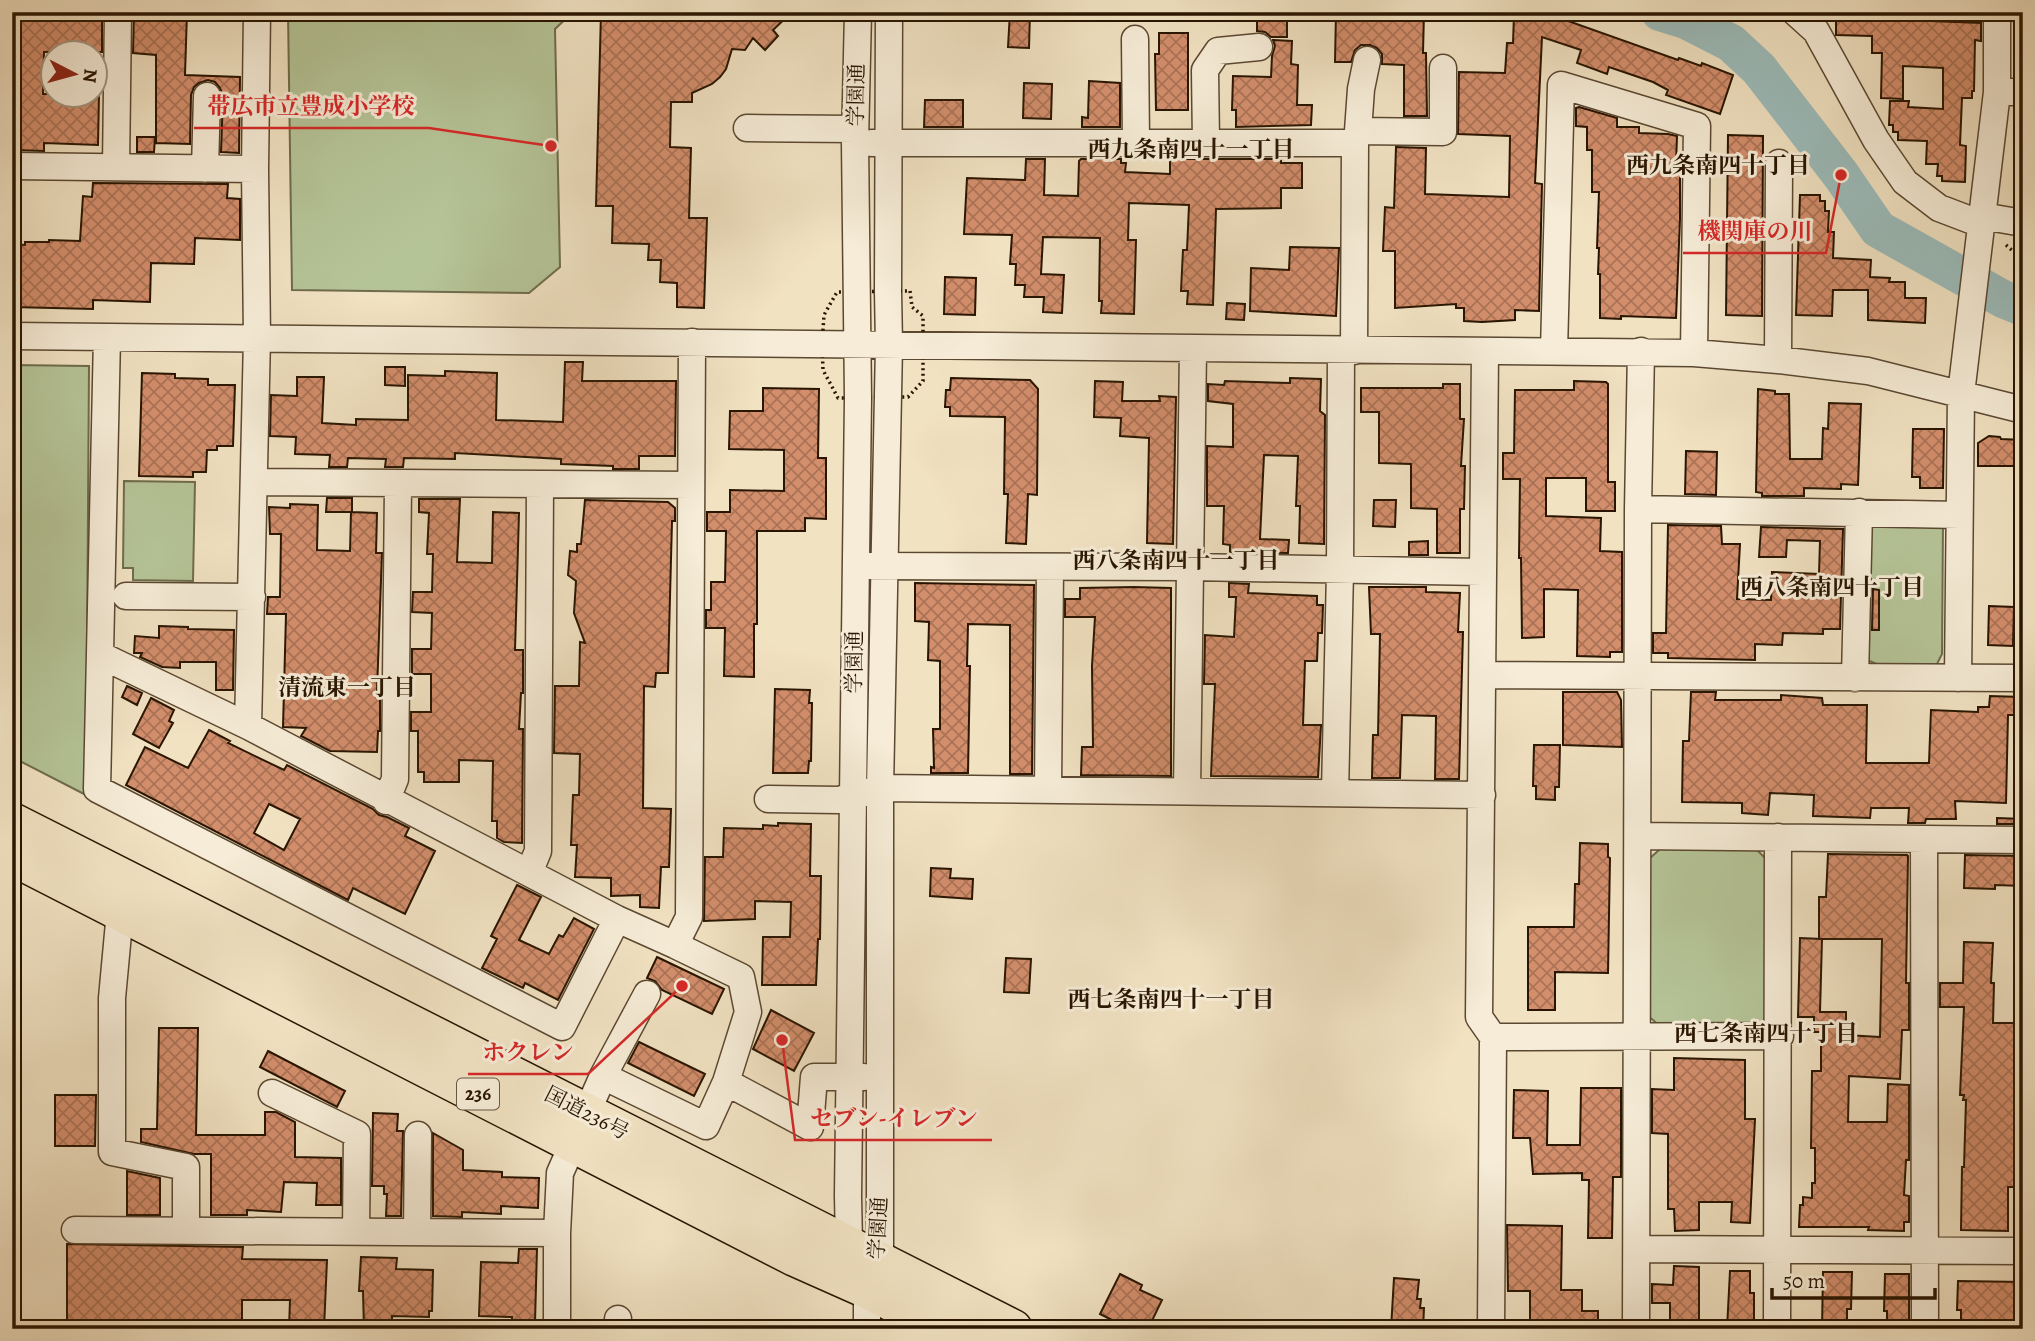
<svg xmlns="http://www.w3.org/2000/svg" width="2035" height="1341" font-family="Alegreya,'Noto Serif JP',serif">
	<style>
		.green { fill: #b5c497; stroke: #6f6c4c; stroke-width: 2 }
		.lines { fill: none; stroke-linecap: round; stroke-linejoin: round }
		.river { stroke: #9cbcba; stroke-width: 38 }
		.building { fill: url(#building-cross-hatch); stroke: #291501; stroke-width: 2; fill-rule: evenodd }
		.minor-casing { stroke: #5b4831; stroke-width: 29 }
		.highway-casing { stroke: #291501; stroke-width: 41 }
		.path { stroke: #291501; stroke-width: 3.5; stroke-dasharray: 2 3.5; stroke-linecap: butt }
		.minor { stroke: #f6ecd7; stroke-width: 26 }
		.highway { stroke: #f1e2c2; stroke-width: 38 }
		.labels { text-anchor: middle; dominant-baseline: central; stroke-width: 6; stroke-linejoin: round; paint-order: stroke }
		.shield { fill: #f6ecd7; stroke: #665641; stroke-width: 2 }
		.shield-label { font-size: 19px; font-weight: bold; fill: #291501 }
		.street-label { font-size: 21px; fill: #291501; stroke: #f6ecd7 }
		.neighbourhood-label { font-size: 23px; font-weight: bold; fill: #291501; stroke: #f6ecd7 }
		.leader { fill: none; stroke: #d62828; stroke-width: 2.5 }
		.callout-dot { fill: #d62828; stroke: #f6ecd7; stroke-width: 2.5 }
		.callout-label { font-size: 23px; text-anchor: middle; font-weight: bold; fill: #d62828; stroke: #f6ecd7; stroke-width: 6; stroke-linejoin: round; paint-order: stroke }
	</style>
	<defs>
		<pattern id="building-cross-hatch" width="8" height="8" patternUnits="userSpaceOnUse" patternTransform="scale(1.75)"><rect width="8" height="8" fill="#d38e6c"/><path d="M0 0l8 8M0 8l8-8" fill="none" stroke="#ab7356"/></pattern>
	</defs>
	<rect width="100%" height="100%" fill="#f1e2c2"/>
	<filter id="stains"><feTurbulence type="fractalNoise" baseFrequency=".00286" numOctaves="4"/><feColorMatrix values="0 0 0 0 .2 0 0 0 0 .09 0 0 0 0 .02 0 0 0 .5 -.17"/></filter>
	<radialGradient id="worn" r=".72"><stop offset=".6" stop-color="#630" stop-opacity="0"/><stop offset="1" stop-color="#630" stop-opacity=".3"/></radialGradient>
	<!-- green -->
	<path class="green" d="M288,12H573L555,29L560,267L529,293L292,290Z
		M12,365L89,366L86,795L12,757Z
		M124,481L195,482L193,581L133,580V568H123Z
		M1867,520L1943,522L1942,654L1935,668L1879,665L1865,659Z
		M1754,847L1768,861L1769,1012L1760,1025L1660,1026L1647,1015V861L1661,848Z"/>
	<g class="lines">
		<!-- river -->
		<path class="river" d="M1660,12L1686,20L1731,43L1759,69L1841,175L1878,229L2003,299L2023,307"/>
	</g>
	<!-- building -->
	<path class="building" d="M12,12H102V52H44L43,94H99L98,145L44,143V151L14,150L12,86L15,36H12Z
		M134,12H187L185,75L240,77L239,153L221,152L223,96L220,88L215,82L208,80L199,83L194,87L191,95L190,144L156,143V55L133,53Z
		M601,12H792L773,30L778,36L765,50L753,38L745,50L732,49L726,69L720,77L712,84L692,93V102H671L670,147L691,148L689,218H707L704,308L677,307V283L660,282L661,260H648L649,244L612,243L613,206H596Z
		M1010,12H1030L1029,48L1008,47Z
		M1257,12H1287V37H1271L1265,32L1257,31Z
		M1336,12H1424L1423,53H1426L1427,116H1404V65L1382,64V54L1377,48L1370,45H1361L1355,50L1351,62H1335Z
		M1836,12H1904L1906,20L1981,23V41L1975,40L1974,91H1972V98H1962L1960,145L1966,146L1965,182L1942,181V176H1937L1938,164H1926L1927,141L1898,140V132H1893V125H1889L1890,101H1909L1908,107L1943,109V68L1903,66V99L1881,98L1882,53H1872V36L1836,35Z
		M1514,15L1557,17L1678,60L1679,58L1701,66L1702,63L1733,75L1720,114L1666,95L1668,90L1653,82L1609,67L1607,74L1577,63L1581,50L1542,37L1535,183L1542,184L1539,311L1515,310V320L1482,322L1464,321V308H1456V304L1395,308V251H1383L1385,207L1394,208L1396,147L1426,148L1425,194L1509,197L1510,136L1458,134L1459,72L1505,73L1507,43H1513Z
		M1159,33H1188V110H1156L1155,54H1159Z
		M1273,40L1292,41L1291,64L1298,65L1297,105H1312L1311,125L1236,127V110H1232L1233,76L1271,77L1272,56L1275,46Z
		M1089,81L1120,83V127H1082V117L1088,118Z
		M1024,83L1052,84L1051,119L1023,118Z
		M925,100H963V127H924Z
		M1579,107L1617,118V127H1639V133L1668,134L1677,136L1676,164H1680V219L1676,318L1621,316V319L1600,318V274H1598L1599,248H1597L1599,192H1592V150H1587V127L1576,126V108Z
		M1728,135L1763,136L1762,316L1726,315Z
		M137,137H155L154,152H137Z
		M1026,159H1045L1044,195L1078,196L1079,161L1081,159H1121V163H1126L1125,172L1170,174V159H1281V163H1302V188H1281V208L1216,209L1213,305L1187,304L1188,291H1181L1183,250H1187L1189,205L1129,203L1128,240H1136L1134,314L1101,313L1102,301H1099L1100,238L1043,237L1041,274L1064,275L1062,313L1043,312L1044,297H1024L1025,285H1015L1016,264H1010L1012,235L964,234L967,178L1025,180Z
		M93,183L228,184L227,198L240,199V240L195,238L194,264L151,263L150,302L93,300V309L12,307V244L25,245V242H49V240L80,241L83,196L92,197Z
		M1800,195H1820V201H1825V211H1829L1828,232H1834L1833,258L1871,260L1870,277L1890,278L1889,282H1905V298H1926L1925,323L1868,320V290H1833L1832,316L1796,315Z
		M1290,247L1339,248L1336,316L1250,311L1251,268L1289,270Z
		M945,277L976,278L975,315L944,314Z
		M1227,303L1245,304L1244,320L1226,319Z
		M565,362H583L582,381H676L675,456H639V469H613V466L561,464V459L455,453V459L404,458L403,467H385L386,459L348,458L347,467H329L330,455L295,454L296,437L270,436L271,395L297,396V377H324L322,423L356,425V419L408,420V375L445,376V371L497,373L496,420L563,422Z
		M385,367H405V386L385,385Z
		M142,373L175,374V378L208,379V385H235L233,446H217V450H207L206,472H193V477L139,476Z
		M951,378L1030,380L1038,389L1037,495L1028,494L1026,544L1006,543L1008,494H1004L1005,417L950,416V407H945L946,390H950Z
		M1290,378L1321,379L1320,411L1325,415L1324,544L1299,543L1300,506H1296L1298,456L1264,455L1260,539L1289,540L1288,553L1230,552V545L1223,544L1224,506H1207V446L1233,447V404L1208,401V384L1224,385L1225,381L1290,383Z
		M1095,381L1123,382L1122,401H1160L1159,396L1176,397L1173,544L1147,543L1149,438L1120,436L1121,418L1094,417Z
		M1574,381L1606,382L1608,384V482H1615V511H1586V478H1546V516L1601,518L1600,551L1622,552V652H1610V657L1577,656L1578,590L1544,589V637L1522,638L1521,558H1519L1520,479H1503V453H1514L1515,390H1574Z
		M1443,384H1460V419H1464L1461,466H1465L1464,509H1460V553H1437V509L1411,508V464L1379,463V412H1361V388H1443Z
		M763,388L819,389L818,458H826V519L805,518V531H757V624H754V677L724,676L725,628H706V610H711V582H725L726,531H707V512H730V490L784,491V450L729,449L730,411H763Z
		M1758,389L1775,391V394H1789L1790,459H1822L1823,428L1828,429L1829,403L1861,404L1858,485L1841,484V489L1804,488V496H1762V493L1756,492Z
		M1913,429H1944L1943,488H1920V477H1912Z
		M1989,436L2000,437L2001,439L2023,440V466H1978V443Z
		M1686,451L1717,452L1716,495L1685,494Z
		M327,498H352V512L377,513L376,553H382L377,691H380V731H378L377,752L330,751L301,736L306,728L283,727L286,614H267L268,597H280L281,534H270L269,507L290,508V504L318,505L317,550L350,551L351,512H326Z
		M419,499H460L457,562L492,563L493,512L519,513L515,650H523V693H521L519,729H523L522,843L504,842L497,838V821H492L493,761L459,760V782H424V772H418V731H411V712H431V674H412V649H431L432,613L412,612L413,592H432L433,554H427L429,513L419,512Z
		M585,500L668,502L675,508V521H672L668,673H656L655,687L644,686L643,808L671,809L669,867H661L659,908L640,907V895L611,896V878L575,877L577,845H571L573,795H579L580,754L554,753L555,686H579L580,642L585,643L574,613L576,581L568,575L570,551L577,552V544H581Z
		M1374,500H1396L1395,527L1373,526Z
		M1668,525L1721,526L1722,544H1740L1737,599L1771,600L1772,572L1819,574L1820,541L1787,540L1786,557H1759L1761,527L1843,529L1840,629H1823V634L1783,633L1782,645L1755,644V660L1668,658V653H1653V633H1666Z
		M1428,541V555H1409V542Z
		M915,583L1034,585L1032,774H1010V625L968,624L967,666H970L968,773H931V767L934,768L933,729H940V661L928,660L929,622L915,621Z
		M1229,583L1249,584L1248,593L1317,596V605H1323L1322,633H1318L1317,661H1305L1303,725H1321L1318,777L1211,776L1215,684H1204L1205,635L1234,637L1236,597H1229Z
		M1134,587L1171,588V776L1081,775L1082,747H1093L1092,666L1095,617H1065V599H1080V588Z
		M1369,587H1426V592L1460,593L1458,632H1463L1459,779H1435L1436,716L1402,715L1400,778H1372L1373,735H1378L1380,634H1371Z
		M1873,589L1879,590V630H1872Z
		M1989,606L2014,607L2013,646L1988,645Z
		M159,626L188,627V629L234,630L233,690H216V662H180V668L162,667L140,657L142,653H134L135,636L159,638Z
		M127,686L142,693L137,705L122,697Z
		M775,689L810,690L809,703H812L811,761H809L808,773H773Z
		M1563,692H1617L1621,700L1622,747L1563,745Z
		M1691,692H1716L1715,700H1781V695L1822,698L1823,705H1867L1866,763H1929L1931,710L1978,712V707H1989L1990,696L2022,697L2021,715H2008L2006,803L1955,801L1956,819H1926L1925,823H1908L1909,808H1871L1870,818L1813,816L1814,795L1770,793L1768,815L1742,813V803L1682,802L1683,741H1689Z
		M151,698L174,710L169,721L173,723L159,748L133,734Z
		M209,730L230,741L228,743L284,770L287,765L373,809L379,815L387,817L409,828L405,836L435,851L405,914L353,888L348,900L126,785L145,747L188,768ZM269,804L300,819L284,850L254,833Z
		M1534,745H1560L1559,787H1555V800L1536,799V786H1533Z
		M1997,818L2023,819V824H1997Z
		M778,823L811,824L810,876H821L820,939H818L816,985H762L763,937H790L791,902L755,901V919L704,921L705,857H723L724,828L763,829V825L778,826Z
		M1580,843L1608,844V857L1610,858L1608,973L1555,972V1010H1528V927H1574L1575,884H1579Z
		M1828,854L1907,855L1908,856L1906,983H1909V1030H1902L1900,1079L1849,1076L1848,1122H1887L1888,1084L1909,1085V1160H1906L1904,1195L1909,1196V1222H1904V1231L1868,1230L1869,1227H1799L1800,1205H1803V1197L1812,1198V1183H1815V1148H1811L1812,1071H1821V1032H1814V1017H1798L1800,938L1822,939L1820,1012H1846V1035L1880,1037L1882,939H1819V897H1826Z
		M1965,855L2023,856V886L1995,885V889L1964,888Z
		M931,868L951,869L950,878L973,879L972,899L930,896Z
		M517,885L541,897L519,940L549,954L559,935L563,937L574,918L594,929L558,1000L525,983L523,988L482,968L497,939L491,936Z
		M1964,942L1993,943L1991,983H1994L1993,1023H2023V1187H2008V1231L1961,1230L1962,1167H1964L1966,1100H1963L1964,1095H1960L1964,1007H1940V983H1963Z
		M657,957L724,989L712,1014L662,990L655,981L647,978Z
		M1006,958L1031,959L1029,993L1004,992Z
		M771,1010L814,1033L794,1071L753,1049Z
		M159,1028H198L196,1135H265V1112H276L295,1122V1157L341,1158V1205H316L317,1183L284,1182L281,1212L247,1210V1215H211V1154H194L141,1142V1129H157Z
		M639,1042L705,1074L694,1096L628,1063Z
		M268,1051L345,1091L337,1107L260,1067Z
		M1674,1058L1745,1060V1119H1755L1750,1223L1731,1222L1732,1202H1699V1230L1675,1231L1674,1209H1668V1134L1652,1133V1089L1674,1090Z
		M1581,1088H1621V1177H1613L1612,1238H1588L1589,1180H1582V1173L1533,1174L1530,1138H1513L1514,1090L1548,1091L1547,1145H1580Z
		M55,1095H96L95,1146H55Z
		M373,1113L398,1114L397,1131H403L401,1216H386L387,1194H384V1186H372Z
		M433,1133L463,1150V1170L502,1172V1177L539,1178L538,1208L501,1206V1214L462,1212V1217L433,1216Z
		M127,1171L160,1178V1215H127Z
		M1507,1225L1562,1226L1561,1290H1582V1311H1598V1329H1530V1291H1508Z
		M67,1244L243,1247L242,1259L327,1260L324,1329H289L290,1300H242V1329H67Z
		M519,1249H537L535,1322L512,1321V1317L479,1316L481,1262L518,1263Z
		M361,1257L397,1258L396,1269L433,1270L432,1311H429V1317L392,1316V1329H364L363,1291H359Z
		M1674,1266L1699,1267V1329H1670V1303H1652V1284L1673,1285Z
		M1730,1271H1750V1293H1754V1329H1727Z
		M1823,1272H1852L1851,1309H1847V1329H1822Z
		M1120,1274L1142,1285L1140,1290L1162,1300L1148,1329H1130L1100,1314Z
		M1885,1274H1909V1329H1887V1311H1884Z
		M1394,1278L1419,1280L1417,1299H1421L1420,1308H1424L1423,1329H1391Z
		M1958,1281L2023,1282V1329H1961V1310H1957Z"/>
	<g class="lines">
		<!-- minor casing -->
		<g class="minor-casing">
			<path id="minor" d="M1795,12L1816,31L1876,140L1905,182L1939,208L1981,224
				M1135,39L1136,143
				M1997,92H2023
				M747,128L855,129
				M1358,131L1443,132V68
				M872,143H1355L1354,351
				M1206,143L1205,70L1218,51L1259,47
				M1355,143L1358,131L1361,89L1367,60
				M12,166L255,169
				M116,167L118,12
				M205,169L207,96
				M1982,216L2023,223
				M12,336L1694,353L1778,360L1868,371L2023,410
				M107,337L97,789L562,1027L617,919
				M1554,351L1561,85L1697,126L1694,353
				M1485,352L1479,1017L1493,1037L1491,1329
				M1778,360L1779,163
				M255,482L691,485
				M1638,509L1959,515
				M870,566L1190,567L1482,572
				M126,596L252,597
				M100,655L248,726L617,919L675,945L689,917L692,342
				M1483,675L2023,678
				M1855,678L1859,512
				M1958,678L1961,394L1997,92V12
				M248,726L257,338L255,169L257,12
				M1048,789L1050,567
				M1187,790L1193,349
				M1335,793L1340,571L1341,351
				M768,799L839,800L880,788L1482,795
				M386,801L395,779L398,484
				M1639,836L2023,840
				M1924,839L1925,1329
				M529,873L538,851L540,484
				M120,912L112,998V1152L186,1167V1230
				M675,945L741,977L748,1012L726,1082
				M1493,1037L1780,1036
				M603,1076L647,994
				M272,1093L357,1134L356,1231
				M75,1230L557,1233
				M417,1232L418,1135
				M1637,1249L2023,1251
				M854,1258L849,1245L848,1196L858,398L855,142L858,12
				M557,1329V1233L560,1173L603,1076L706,1126L726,1082L810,1127L814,1077H864
				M618,1329V1319
				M867,1329V1289L880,1261V788L889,345L888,291L889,12
				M1636,1329L1638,509L1641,351
				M1777,1329L1778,837"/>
		</g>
		<!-- highway casing -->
		<g class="highway-casing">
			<path id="highway" d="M12,822L1013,1329
				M12,856L795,1257L867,1289L944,1329"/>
		</g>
		<!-- path -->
		<path class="path" d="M2006,245L2023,260
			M910,291L912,307L923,316V381L908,397L838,398L823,370L822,344L824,315L837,292Z"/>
		<!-- minor -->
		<use href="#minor" class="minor"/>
		<!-- highway -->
		<use href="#highway" class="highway"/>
	</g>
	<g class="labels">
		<!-- shield labels -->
		<rect class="shield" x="457" y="1078.5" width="42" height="31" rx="5"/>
		<g class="shield-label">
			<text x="478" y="1094">236</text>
		</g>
		<!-- street labels -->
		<g class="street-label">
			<text transform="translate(856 95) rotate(-89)">学園通</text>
			<text transform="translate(854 662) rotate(-90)">学園通</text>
			<text transform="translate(587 1113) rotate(27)">国道236号</text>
			<text transform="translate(878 1228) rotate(-87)">学園通</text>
		</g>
		<!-- neighbourhood labels -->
		<g class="neighbourhood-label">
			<text x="1191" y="149">西九条南四十一丁目</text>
			<text x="1718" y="165">西九条南四十丁目</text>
			<text x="1176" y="560">西八条南四十一丁目</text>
			<text x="1832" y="587">西八条南四十丁目</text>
			<text x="347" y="687">清流東一丁目</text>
			<text x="1171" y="999">西七条南四十一丁目</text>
			<text x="1766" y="1033">西七条南四十丁目</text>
		</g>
	</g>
	<!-- callouts -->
	<path class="leader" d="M551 146L429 128H194M1841 175L1826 253H1683M682 986L588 1074H468M782 1040L795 1140H992"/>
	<g class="callout-dot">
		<circle cx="551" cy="146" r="7"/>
		<circle cx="1841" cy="175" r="7"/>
		<circle cx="682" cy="986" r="7"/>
		<circle cx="782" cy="1040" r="7"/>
	</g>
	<g class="callout-label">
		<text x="311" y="114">帯広市立豊成小学校</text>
		<text x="1755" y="239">機関庫の川</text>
		<text x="528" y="1060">ホクレン</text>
		<text x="894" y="1126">セブン-イレブン</text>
	</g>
	<!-- margin -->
	<rect width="2035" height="1341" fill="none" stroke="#f1e2c2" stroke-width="42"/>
	<rect x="14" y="14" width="2007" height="1313" fill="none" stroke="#291501" stroke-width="3.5"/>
	<rect x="21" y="21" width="1993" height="1299" fill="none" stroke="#291501" stroke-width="2"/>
	<!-- north arrow -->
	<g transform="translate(74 74) rotate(96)"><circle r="33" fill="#f6ecd7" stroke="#a49681" stroke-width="2"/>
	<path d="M0-5L12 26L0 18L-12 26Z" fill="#8f2418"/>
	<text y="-10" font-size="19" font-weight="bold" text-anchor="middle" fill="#291501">N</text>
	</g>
	<!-- scale -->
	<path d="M1772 1288v10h163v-10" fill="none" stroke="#291501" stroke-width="3.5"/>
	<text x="1783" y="1288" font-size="21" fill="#291501" stroke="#f6ecd7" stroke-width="5" paint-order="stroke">50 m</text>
	<rect width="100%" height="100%" filter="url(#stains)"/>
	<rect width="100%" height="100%" fill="url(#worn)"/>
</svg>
